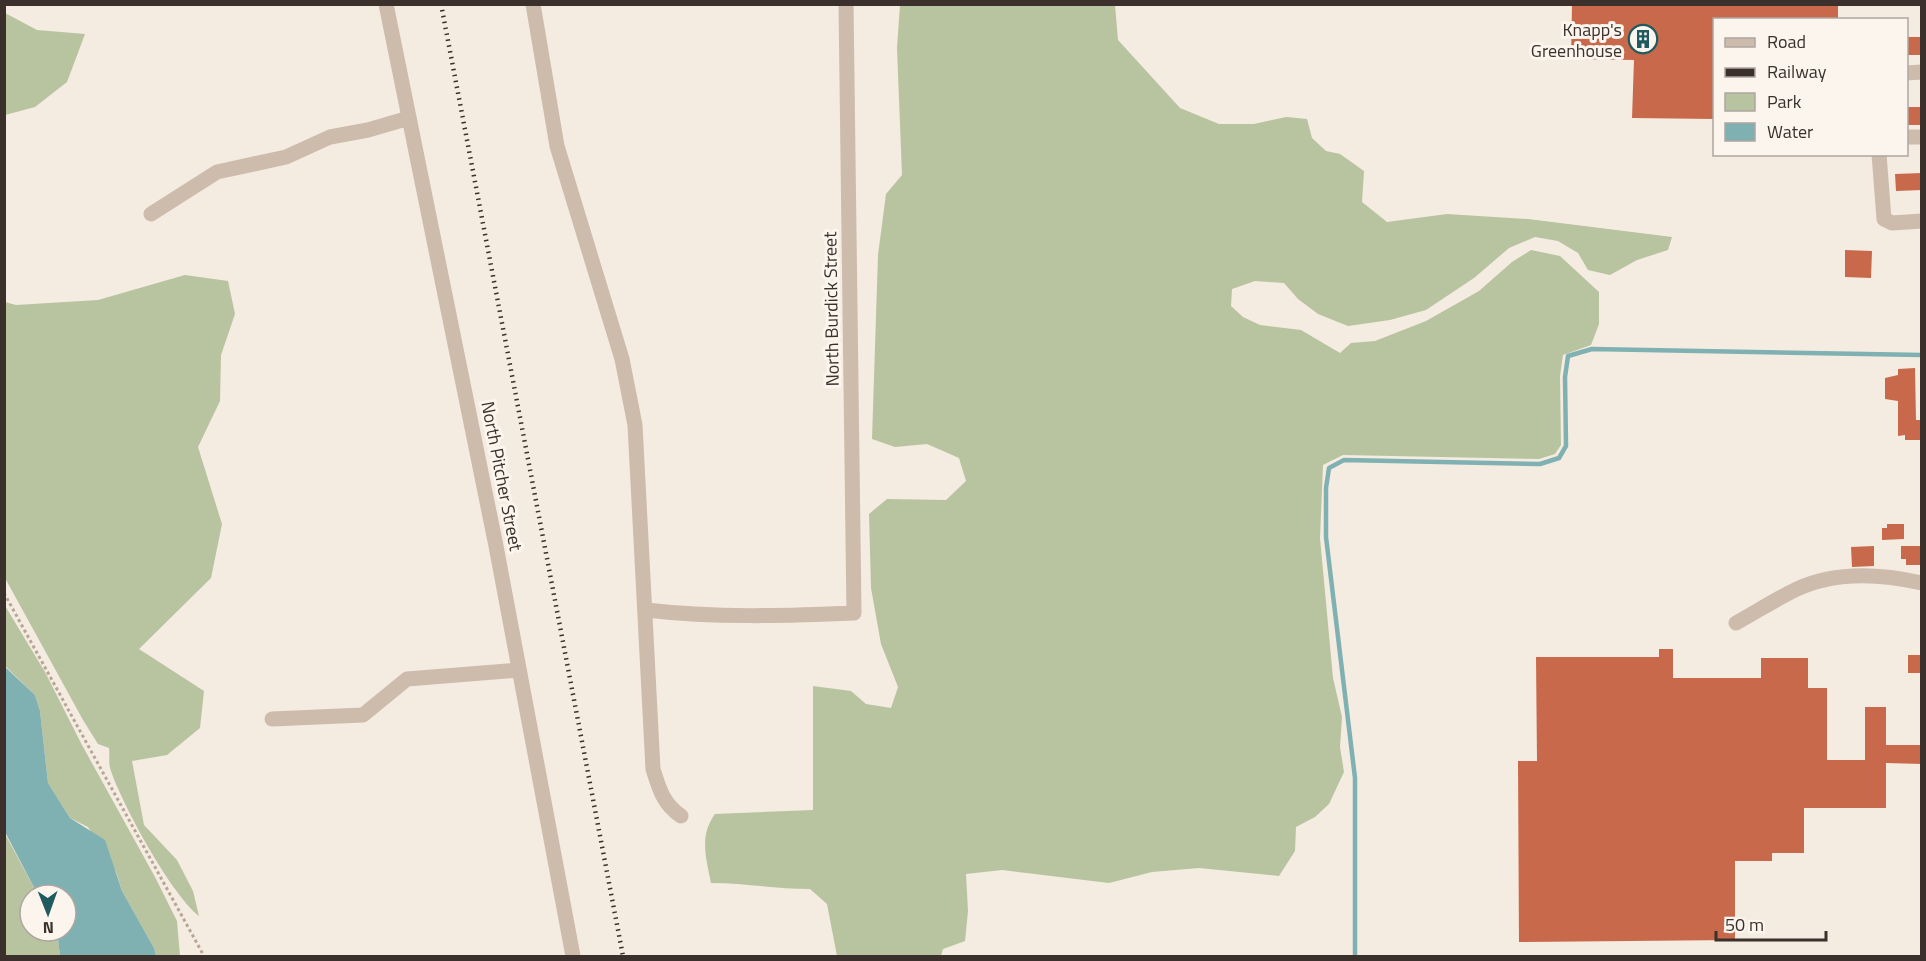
<svg xmlns="http://www.w3.org/2000/svg" width="1926" height="961" font-family="'Titillium Web',sans-serif">
	<style>
		.green { fill: #b8c4a0 }
		.water { fill: #7fb0b2 }
		.lines { fill: none; stroke-linecap: round; stroke-linejoin: round }
		.stream { stroke: #7fb0b2; stroke-width: 4.5 }
		.building { fill: #c8694b }
		.path { stroke: #b9a596; stroke-width: 3; stroke-dasharray: 3 3; stroke-linecap: butt }
		.minor { stroke: #cdbbac; stroke-width: 15 }
		.rail { stroke: #3b302b; stroke-width: 4.5; stroke-dasharray: 1.5 4.5; stroke-linecap: butt }
		.labels { text-anchor: middle; dominant-baseline: central; stroke-width: 6; stroke-linejoin: round; paint-order: stroke }
		.poi-label { font-size: 18px; fill: #3b302b; stroke: #fbf5ee; text-anchor: end }
		.street-label { font-size: 18px; fill: #3b302b; stroke: #fbf5ee }
	</style>
	<rect width="100%" height="100%" fill="#f4ebe1"/>
	<!-- green -->
	<path class="green" d="M900,5H1115L1118,40L1180,108L1219,124H1254L1286,117L1307,119L1312,138L1326,151L1340,154L1364,171L1362,202L1387,222L1447,214L1528,219L1672,237L1668,250L1637,260L1610,275L1588,270L1578,253L1558,241L1535,237L1509,248L1474,278L1426,310L1390,320L1348,326L1318,314L1298,299L1284,283L1255,281L1232,289L1231,306L1243,317L1260,325L1301,330L1340,353L1351,343L1375,341L1426,321L1479,291L1512,262L1531,250L1560,256L1599,292V324L1591,345L1563,355L1560,376L1561,445L1555,454L1539,459L1343,455L1323,465L1320,538L1333,678L1342,717L1340,747L1344,772L1329,804L1315,817L1296,827L1295,851L1279,876L1199,868L1152,872L1109,883L1002,870L966,874L968,911L965,941L943,949L941,956H837L827,904L810,889C776,889 745,883 711,883C706,857 699,836 715,814L813,810V686L851,691L866,704L891,708L898,687L881,644L871,588L869,514L887,499L946,500L966,481L959,458L927,444L895,447L872,439L878,255L886,194L902,175L897,48Z
		M5,13L37,30L85,34L67,82L35,107L5,115Z
		M185,275L228,281L235,314L221,355L220,401L198,447L222,524L211,578L139,649L204,691L200,728L167,755L132,761L144,825L177,860L193,891L199,916C171,894 123,806 111,771C108,764 110,755 109,748L98,744L83,720L5,578V302L16,305L98,300Z
		M4,604L45,672L82,745L155,877L177,921L180,956H156L154,948L122,891L116,872L88,827L70,818L48,783L40,711L35,695L5,666Z
		M4,832L38,895H30V931H57L60,956H5Z"/>
	<!-- water -->
	<path class="water" d="M4,666L35,695L40,711L48,783L70,818L105,840L122,891L154,948L156,956H60L57,931H66V895H38L5,832Z"/>
	<g class="lines">
		<!-- stream -->
		<path class="stream" d="M1355,956V778L1326,537V488L1329,468L1344,460L1540,464L1559,458L1566,446L1565,377L1568,356L1592,349L1922,355"/>
	</g>
	<!-- building -->
	<path class="building" d="M1572,4H1838V20H1714V119L1632,118L1634,60L1571,59Z
		M1906,37H1922V55H1906Z
		M1906,107H1922V125H1906Z
		M1922,173V190L1896,191L1895,174Z
		M1845,250L1872,251L1871,278L1845,277Z
		M1915,368L1916,420H1922V440H1905V435L1898,436V401L1885,399V378L1898,375V369Z
		M1887,524H1904V539L1882,540V528H1887Z
		M1874,546V566L1852,567L1851,547Z
		M1901,546H1922V565H1906V559H1901Z
		M1659,649H1673V678H1761V658H1808V688H1827V760H1865V707H1886V745H1922V764L1886,763V808H1804V853H1772V861H1735V940L1519,942L1518,761H1537L1536,657H1659Z
		M1908,655H1922V673H1908Z"/>
	<g class="lines">
		<!-- path -->
		<path class="path" d="M4,593L204,956"/>
		<!-- minor -->
		<path class="minor" d="M386,4L496,546L573,956
			M533,4L557,146L622,359L635,425L653,769C659,788 663,804 681,816
			M1906,73L1922,72
			M1906,137H1922
			M1879,154L1884,219L1892,223L1922,221
			M151,214L217,172L286,157L330,137L368,130L409,118
			M646,610C715,618 785,616 854,613L846,4
			M1736,623C1756,612 1776,599 1797,589C1835,571 1882,574 1922,583
			M272,719L363,715L407,679L519,670"/>
		<!-- rail -->
		<path class="rail" d="M441,4L623,956"/>
	</g>
	<!-- icons -->
	<defs>
		<g id="building-ring" transform="scale(1.5)"><circle r="9.5" fill="#fbf5ee" stroke="#1f5a5e" stroke-width="1.5"/><path d="M-4-6H4V6H1V3H-1V6H-4ZM-2.5-4.3h1.7v1.8h-1.7ZM.8-4.3h1.7v1.8H.8ZM-2.5-1h1.7V.8h-1.7ZM.8-1h1.7V.8H.8Z" fill="#1f5a5e"/></g>
	</defs>
	<g fill-rule="evenodd">
		<use href="#building-ring" x="1643" y="39"/>
	</g>
	<g class="labels">
		<!-- poi labels -->
		<g class="poi-label">
			<text x="1622" y="29">Knapp's<tspan x="1622" dy="21">Greenhouse</tspan></text>
		</g>
		<!-- street labels -->
		<g class="street-label">
			<text transform="translate(831 309) rotate(-91)">North Burdick Street</text>
			<text transform="translate(502 476) rotate(79)">North Pitcher Street</text>
		</g>
	</g>
	<!-- border -->
	<rect width="1926" height="961" fill="none" stroke="#3b302b" stroke-width="12"/>
	<!-- legend -->
	<rect x="1713" y="18" width="195" height="138" fill="#fbf5ee" stroke="#aea6a0" stroke-width="1.5"/>
	<rect x="1725" y="38" width="30" height="9" fill="#cdbbac" stroke="#aea6a0" stroke-width="1.5"/>
	<text x="1767" y="48" font-size="18" fill="#3b302b">Road</text>
	<rect x="1725" y="68" width="30" height="9" fill="#3b302b" stroke="#aea6a0" stroke-width="1.5"/>
	<text x="1767" y="78" font-size="18" fill="#3b302b">Railway</text>
	<rect x="1725" y="93" width="30" height="18" fill="#b8c4a0" stroke="#aea6a0" stroke-width="1.5"/>
	<text x="1767" y="108" font-size="18" fill="#3b302b">Park</text>
	<rect x="1725" y="123" width="30" height="18" fill="#7fb0b2" stroke="#aea6a0" stroke-width="1.5"/>
	<text x="1767" y="138" font-size="18" fill="#3b302b">Water</text>
	<!-- north arrow -->
	<g transform="translate(48 913) rotate(179)"><circle r="28" fill="#fbf5ee" stroke="#aea6a0" stroke-width="1.5"/>
	<path d="M0-4.5L10 22L0 15L-10 22Z" fill="#1f5a5e"/>
	<text y="-9" font-size="16" font-weight="bold" text-anchor="middle" fill="#3b302b">N</text>
	</g>
	<!-- scale -->
	<path d="M1716 931v9h110v-9" fill="none" stroke="#3b302b" stroke-width="3"/>
	<text x="1725" y="931" font-size="18" fill="#3b302b" stroke="#fbf5ee" stroke-width="4.5" paint-order="stroke">50 m</text>
</svg>
